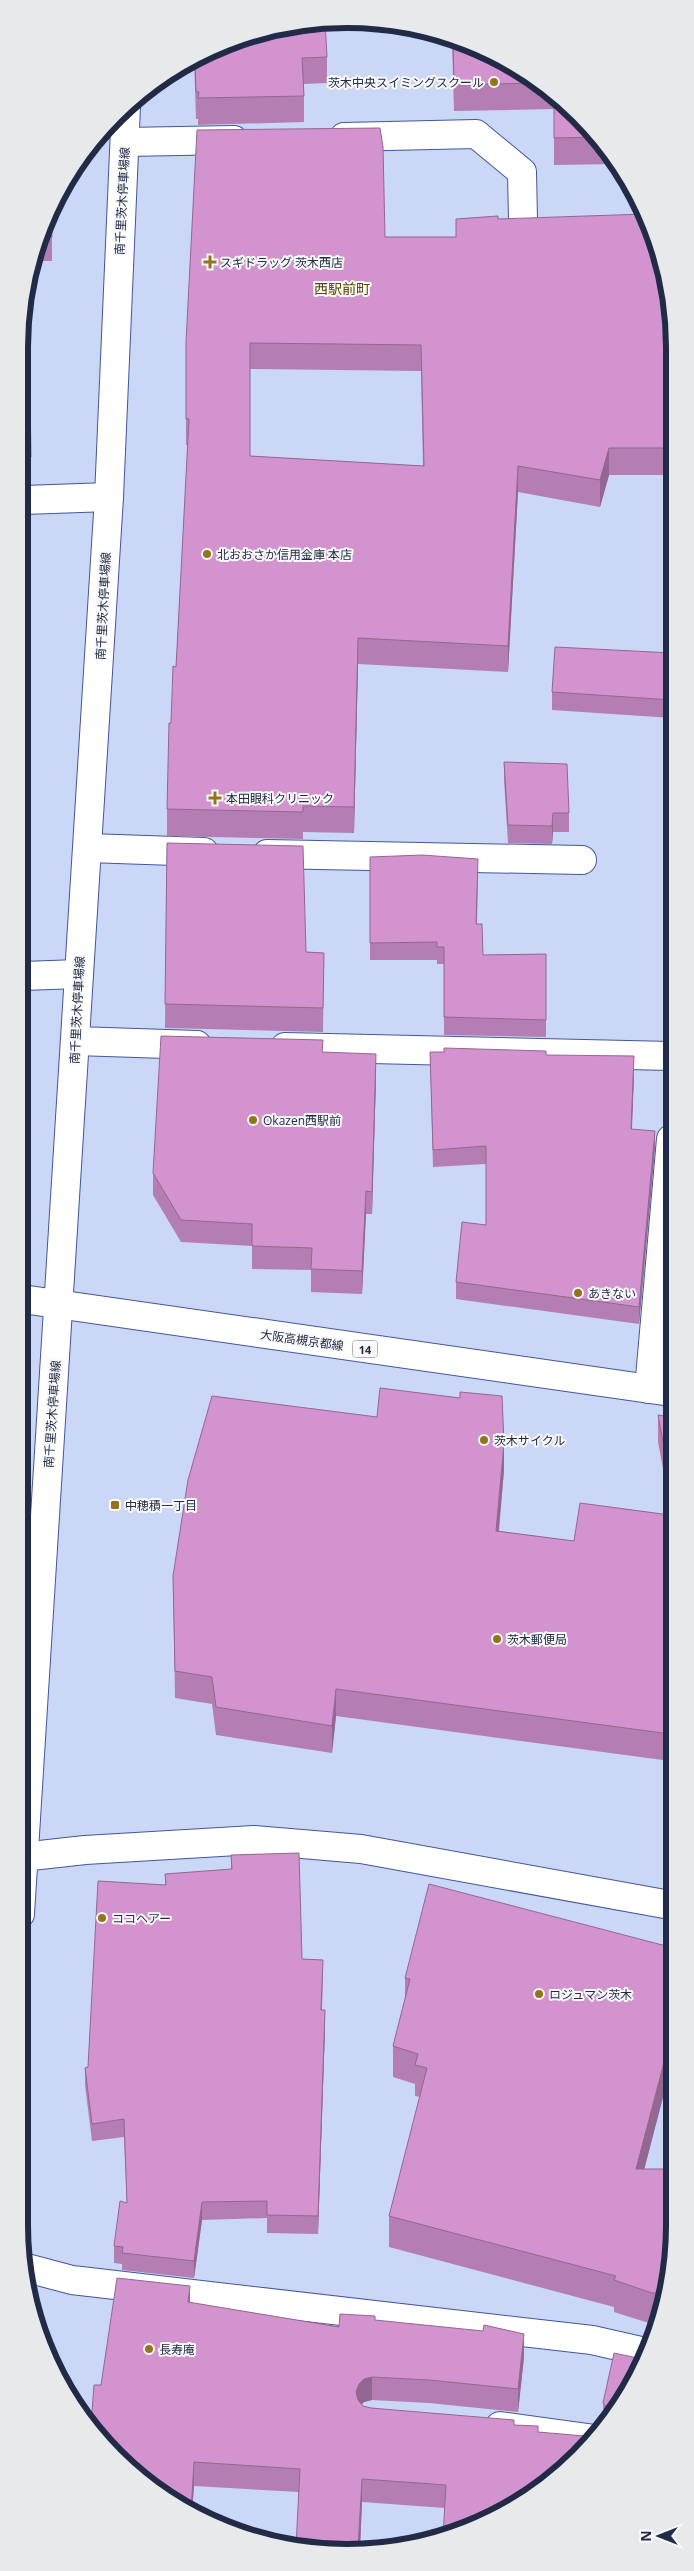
<svg xmlns="http://www.w3.org/2000/svg" width="694" height="2571" font-family="'Open Sans','Noto Sans JP',sans-serif">
	<style>
		.lines { fill: none; stroke-linecap: round; stroke-linejoin: round }
		.minor-casing { stroke: #415799; stroke-width: 30 }
		.secondary-casing { stroke: #415799; stroke-width: 30 }
		.primary-casing { stroke: #415799; stroke-width: 30 }
		.minor { stroke: #fff; stroke-width: 28 }
		.secondary { stroke: #fff; stroke-width: 28 }
		.primary { stroke: #fff; stroke-width: 28 }
		.wall { fill: #b57eb2; fill-rule: evenodd }
		.shaded-wall { fill: #936791 }
		.building { fill: #d293cf; stroke: #936791; fill-rule: evenodd }
		.poi-dot { fill: #93741b; stroke: #f9f9f9; stroke-width: 2 }
		.labels { text-anchor: middle; dominant-baseline: central; stroke-width: 4; stroke-linejoin: round; paint-order: stroke }
		.shield { fill: #f9f9f9; stroke: #62697d; stroke-width: 1 }
		.shield-label { font-size: 11px; font-weight: bold; fill: #212b48 }
		.poi-label { font-size: 12px; fill: #212b48; stroke: #f9f9f9; text-anchor: start }
		.street-label { font-size: 12px; fill: #212b48; stroke: #f9f9f9 }
		.neighbourhood-label { font-size: 14px; fill: #5b4605; stroke: #f9f9f9 }
		.rim { fill: none; stroke: #212b48; stroke-width: 6 }
	</style>
	<rect width="100%" height="100%" fill="#cbd7f6"/>
	<g class="lines">
		<!-- minor casing -->
		<g class="minor-casing">
			<path id="minor" d="M344,137L476,134L522,172L523,220
				M125,142L234,140
				M24,500L109,497
				M88,848L204,852
				M267,854L582,860
				M23,976L79,974
				M76,1041L197,1045
				M285,1047L671,1056
				M649,1389L671,1139
				M22,1857L85,1850L254,1840L361,1849L670,1905
				M23,2267L72,2280L592,2340L645,2352
				M500,2426L595,2439"/>
		</g>
		<!-- secondary casing -->
		<g class="secondary-casing">
			<path id="secondary" d="M20,1914L109,497L126,106"/>
		</g>
		<!-- primary casing -->
		<g class="primary-casing">
			<path id="primary" d="M22,1299L671,1392"/>
		</g>
		<!-- minor -->
		<use href="#minor" class="minor"/>
		<!-- secondary -->
		<use href="#secondary" class="secondary"/>
		<!-- primary -->
		<use href="#primary" class="primary"/>
	</g>
	<!-- wall -->
	<path class="wall" d="M452,41L511,63L594,130L616,164L554,165V109L454,111Z
		M221,44L327,57V83L304,84V122L198,125V119H196L194,58Z
		M498,219L672,304V475H609L600,507L518,492L508,672L358,664L354,833L303,832V839L167,836V809L171,723L176,667L188,445H186V342L385,237H456ZM250,369L421,371L423,466L250,456Z
		M44,222L52,237V261H32Z
		M25,283L31,457V481H24Z
		M672,653V718L552,710V692Z
		M504,762L569,813V832H553L552,844L508,843L504,780Z
		M167,843L306,952L324,953L323,1032L165,1028Z
		M370,857L478,877L477,924L483,955L546,954V1037L444,1035V964H437V960H370Z
		M323,1052L376,1077L372,1214H366L362,1294L311,1292V1270L252,1269V1246L181,1242L153,1195V1173Z
		M430,1052L546,1055L634,1074L632,1129L655,1148L639,1324L456,1299V1282L486,1225V1164L433,1167Z
		M671,1288V1329L670,1328V1297Z
		M658,1415L671,1417L670,1507L658,1442Z
		M504,1470L499,1531L574,1541L670,1515V1761L336,1716L332,1753L216,1735L212,1704L175,1698L173,1576Z
		M231,1855L302,1959L323,1977L322,2010L325,2028L318,2234L267,2233V2218L202,2220L194,2278L122,2270V2264L114,2263V2246L127,2202L124,2137L92,2141L85,2085V2068L88,2067L165,1885V1874L231,1870Z
		M670,1947L669,2079L668,2078L644,2169L669,2288L655,2324H652L614,2312V2307L389,2247V2216L420,2097L415,2096V2084L393,2077V2046L405,1999V1978Z
		M190,2303L339,2327L375,2320L524,2357L518,2412L429,2403L372,2400L364,2402L362,2404L363,2406L371,2408L514,2425L538,2433L596,2437L603,2428L594,2441L445,2508L362,2502L360,2548L325,2552L298,2492L194,2486L192,2512L147,2485L101,2385Z
		M631,2388L604,2427L603,2403Z"/>
	<!-- shaded-wall -->
	<path class="shaded-wall" d="M609,448V475L600,507V480Z
		M518,466V492L508,672V646Z
		M358,638V664L354,833V807Z
		M553,813V832L552,844V826Z
		M376,1054V1077L372,1214V1192Z
		M634,1056V1074L631,1147V1129Z
		M655,1131V1148L639,1324V1307Z
		M366,1191V1214L362,1294V1271Z
		M504,1443V1470L496,1558V1531Z
		M336,1689V1716L332,1753V1726Z
		M325,2010V2028L318,2234V2216Z
		M668,2047V2078L636,2201V2169Z
		M202,2202V2220L194,2278V2261Z
		M190,2286V2309L188,2302Z
		M524,2334V2357L518,2412V2389Z
		M372,2377V2400L364,2402L359,2407L356,2392L359,2384L364,2379Z
		M194,2462V2486L192,2512H191Z
		M362,2479V2502L360,2548H358Z"/>
	<!-- building -->
	<path class="building" d="M325,21L327,57L302,58L304,96L198,98L199,92H196L195,58L221,44L283,25Z
		M453,41L511,63L536,83L454,85Z
		M554,98L594,130L598,137L554,138Z
		M380,128L383,147L385,237H456V219L498,216V219L645,214L672,304V448H609L600,480L518,466L508,646L358,638L354,807L303,806V812L167,809L169,723H171L173,666L176,667L189,419H186V342L197,130ZM250,343L421,345L424,466L250,456Z
		M51,208L52,237H39L44,222Z
		M28,273L31,457H24L25,283Z
		M555,647L672,653V700L552,692Z
		M504,762L567,764L569,813H553L552,826L508,825Z
		M167,843L303,846L306,952L324,953L323,1008L165,1004Z
		M422,855L478,859L476,924H482L483,955L546,954V1020L444,1017V947H437V942L370,943V857Z
		M161,1036L323,1040L322,1052L376,1054L372,1192L366,1191L362,1271L311,1269L312,1248L252,1246V1224L181,1220L153,1173Z
		M444,1048L546,1051V1055L634,1056L631,1129L655,1131L639,1307L456,1282L462,1222L486,1225V1146L433,1150L430,1052H444Z
		M380,1388L460,1398V1392L502,1396L504,1443L496,1531L574,1541L580,1503L670,1515V1734L336,1689L332,1726L216,1707L212,1677L175,1671L173,1576L188,1480L212,1396L377,1417Z
		M658,1415L671,1417L670,1480Z
		M299,1853L302,1959L323,1960L321,2010H325L318,2216L267,2215V2201L202,2202L194,2261L122,2253L123,2247L114,2246L120,2201L127,2203L124,2119L92,2124L85,2068L88,2067L98,1881L166,1885L165,1874L232,1869L231,1855Z
		M429,1884L670,1947L669,2047H668L636,2169H669V2288L667,2293H652L614,2280L616,2276L389,2216L427,2068L415,2065L418,2054L393,2046L410,1979L405,1978Z
		M117,2278L190,2286L188,2302L339,2327L340,2314L375,2316V2320L483,2331L484,2325L524,2334L518,2389L429,2380L372,2377L364,2379L359,2384L356,2392L358,2400L363,2406L371,2408L514,2420V2425L538,2426V2432L596,2437L597,2431L603,2428L594,2441L547,2485L492,2518L443,2537L446,2485L362,2479L358,2548L325,2552L296,2547L300,2469L194,2462L191,2512L147,2485L100,2441L91,2425L94,2385H101Z
		M614,2353L642,2359L631,2388L610,2418L609,2410L603,2403Z"/>
	<!-- markers -->
	<g class="poi-dot">
		<circle cx="494" cy="82" r="5"/>
		<path d="M207.5 254.5h5v5h5v5h-5v5h-5v-5h-5v-5h5z"/>
		<circle cx="207" cy="554" r="5"/>
		<path d="M212.5 790.5h5v5h5v5h-5v5h-5v-5h-5v-5h5z"/>
		<circle cx="253" cy="1120" r="5"/>
		<circle cx="578" cy="1293" r="5"/>
		<circle cx="484" cy="1440" r="5"/>
		<rect x="110" y="1500" width="10" height="10" rx="2.5"/>
		<circle cx="497" cy="1639" r="5"/>
		<circle cx="102" cy="1918" r="5"/>
		<circle cx="539" cy="1994" r="5"/>
		<circle cx="149" cy="2349" r="5"/>
	</g>
	<g class="labels">
		<!-- shield labels -->
		<rect class="shield" x="352.5" y="1340.5" width="25" height="17" rx="4"/>
		<g class="shield-label">
			<text x="365" y="1349">14</text>
		</g>
		<!-- poi labels -->
		<g class="poi-label">
			<text x="484" y="82" text-anchor="end">茨木中央スイミングスクール</text>
			<text x="220" y="262">スギドラッグ 茨木西店</text>
			<text x="217" y="554">北おおさか信用金庫 本店</text>
			<text x="226" y="798">本田眼科クリニック</text>
			<text x="263" y="1120">Okazen西駅前</text>
			<text x="588" y="1293">あきない</text>
			<text x="494" y="1440">茨木サイクル</text>
			<text x="125" y="1505">中穂積一丁目</text>
			<text x="507" y="1639">茨木郵便局</text>
			<text x="112" y="1918">ココヘアー</text>
			<text x="549" y="1994">ロジュマン茨木</text>
			<text x="159" y="2349">長寿庵</text>
		</g>
		<!-- street labels -->
		<g class="street-label">
			<text transform="translate(122 201) rotate(-87)">南千里茨木停車場線</text>
			<text transform="translate(103 606) rotate(-87)">南千里茨木停車場線</text>
			<text transform="translate(77 1010) rotate(-87)">南千里茨木停車場線</text>
			<text transform="translate(302 1340) rotate(8)">大阪高槻京都線</text>
			<text transform="translate(52 1414) rotate(-86)">南千里茨木停車場線</text>
		</g>
		<!-- neighbourhood labels -->
		<g class="neighbourhood-label">
			<text x="342" y="288">西駅前町</text>
		</g>
	</g>
	<!-- crop -->
	<path d="M0 0H694V2571H0ZM347 28H347A319 319 0 0 1 666 347V2225A319 319 0 0 1 347 2544H347A319 319 0 0 1 28 2225V347A319 319 0 0 1 347 28Z" fill="#e8e9eb" fill-rule="evenodd"/>
	<path class="rim" d="M347 28H347A319 319 0 0 1 666 347V2225A319 319 0 0 1 347 2544H347A319 319 0 0 1 28 2225V347A319 319 0 0 1 347 28Z"/>
	<!-- north arrow -->
	<g transform="translate(659 2536) rotate(270)" stroke="#f9f9f9" stroke-width="4" paint-order="stroke">
	<path d="M0-4L9 19L0 12L-9 19Z" fill="#212b48"/>
	<text y="-8" font-size="14" font-weight="bold" text-anchor="middle" fill="#212b48">N</text>
	</g>
</svg>
